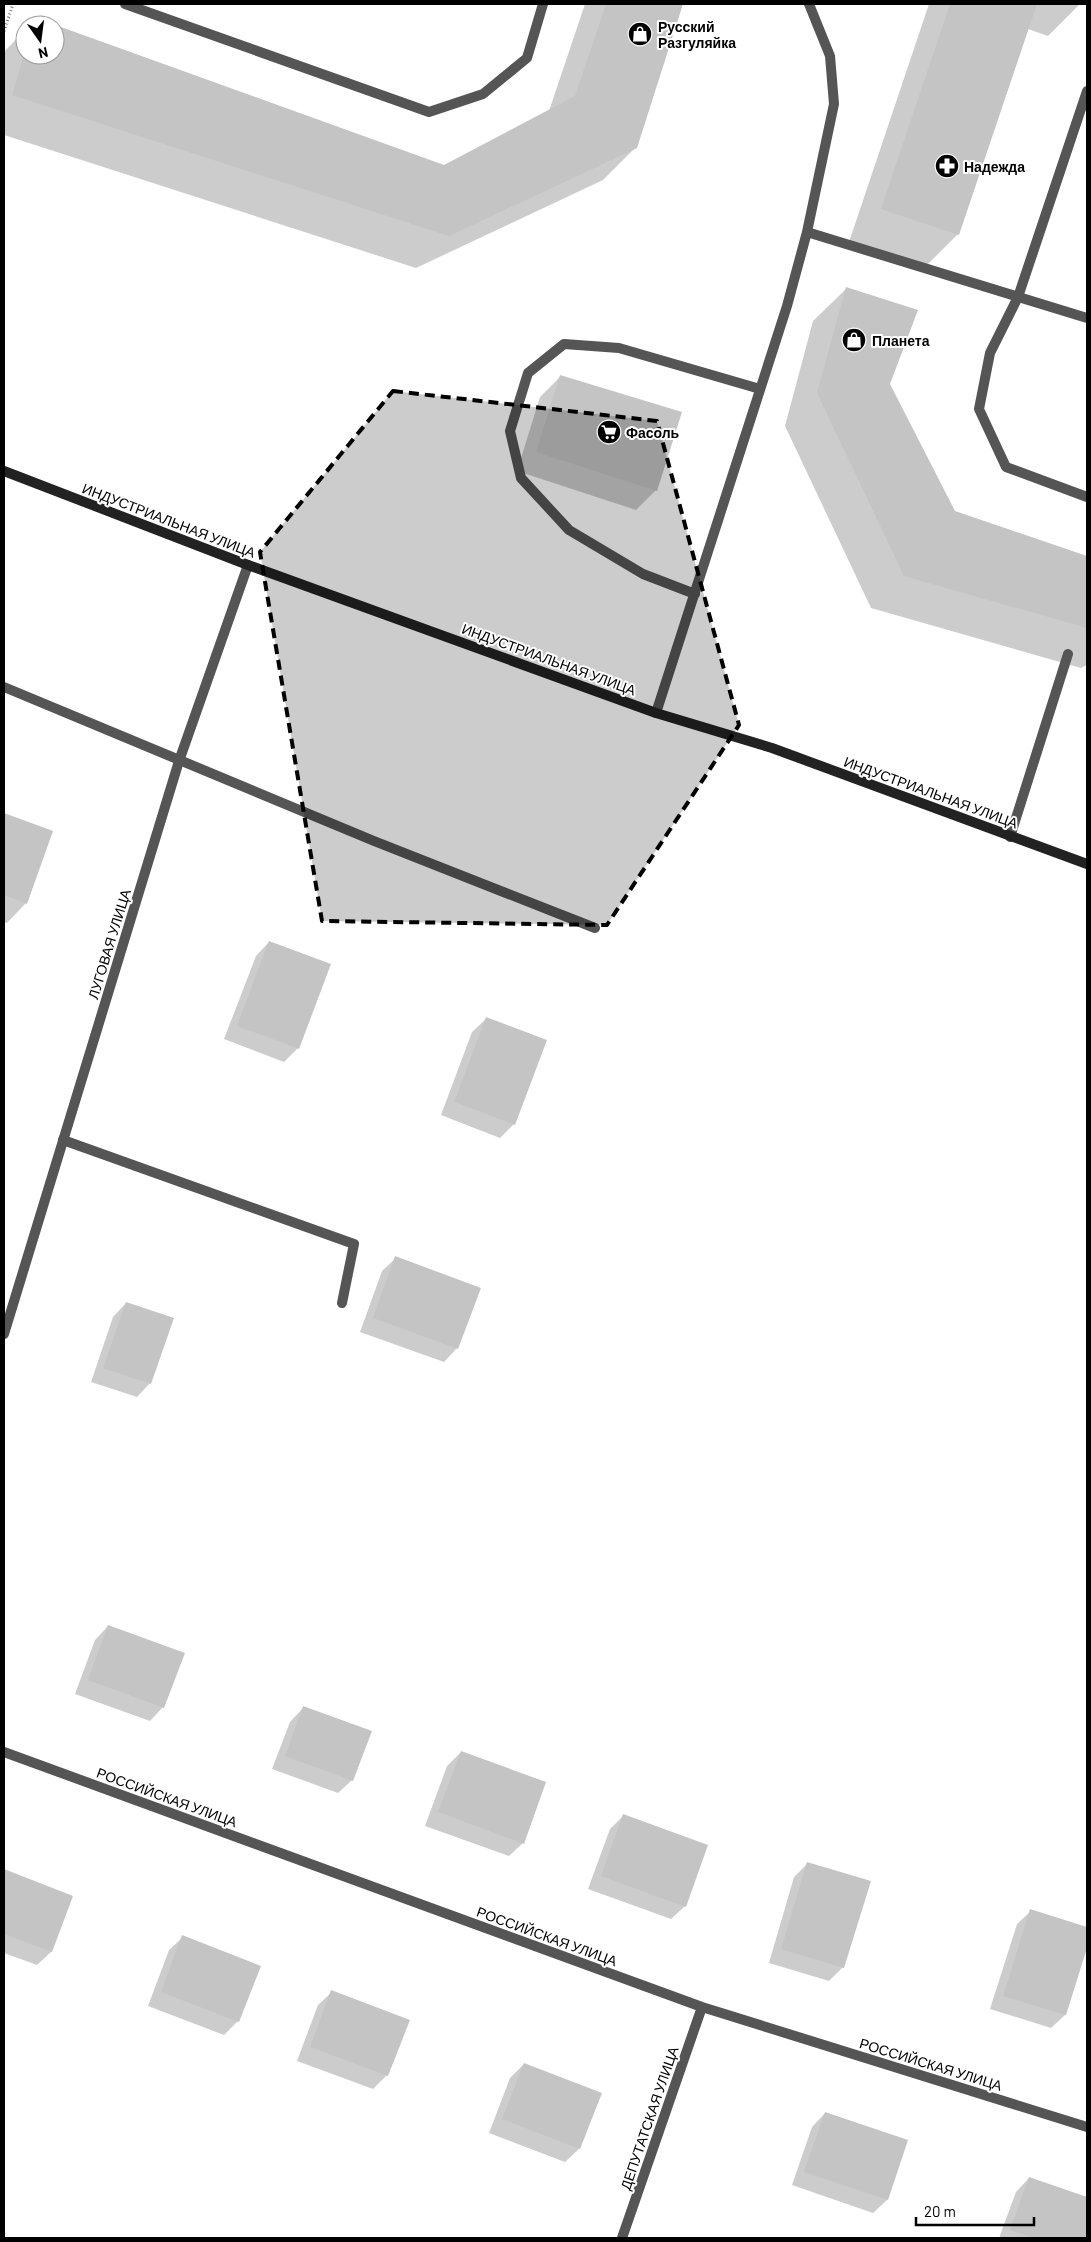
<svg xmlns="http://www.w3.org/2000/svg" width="1091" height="2242" font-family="Barlow,sans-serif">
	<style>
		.shadow { fill: #0003 }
		.building { fill: #c4c4c4 }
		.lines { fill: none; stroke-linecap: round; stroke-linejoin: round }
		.path { stroke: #777; stroke-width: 3; stroke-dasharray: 1 2.5; stroke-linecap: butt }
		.lane { stroke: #555; stroke-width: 10 }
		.street { stroke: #555; stroke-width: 10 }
		.secondary { stroke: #222; stroke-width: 10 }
		.marked { fill: #000; fill-opacity: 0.2; stroke: #000; stroke-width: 4; stroke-dasharray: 10 6; stroke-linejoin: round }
		.labels { text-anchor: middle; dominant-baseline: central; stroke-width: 4; stroke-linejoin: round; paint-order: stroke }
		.poi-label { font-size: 14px; font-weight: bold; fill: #000; stroke: #fff; text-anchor: start }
		.street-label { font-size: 14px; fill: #000; stroke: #fff }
	</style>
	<rect width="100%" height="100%" fill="#fff"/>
	<!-- shadow -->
	<path class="shadow" d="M585,4H681L636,147L603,180L416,268L4,135V52L25,30V55H55V26L444,166L549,111Z
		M929,4H1080L1048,36L1028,29L958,234L925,267L849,242Z
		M846,289L889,384L954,512L1087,558V665L1081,668L871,608L785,426L813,321Z
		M560,377L656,490L636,510L517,471L540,397Z
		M4,815L52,832L26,903L7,923L4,922Z
		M269,942L298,1048L284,1062L224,1039L256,956Z
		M486,1019L514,1124L500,1138L441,1115L472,1032Z
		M396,1258L457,1348L444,1362L360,1332L382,1271Z
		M126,1303L150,1383L137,1397L91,1382L113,1317Z
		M108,1626L163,1707L150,1721L75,1694L95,1640Z
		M303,1708L352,1780L338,1793L272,1769L290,1722Z
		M461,1752L523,1843L509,1856L425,1826L447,1766Z
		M624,1815L685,1906L671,1919L588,1889L610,1829Z
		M808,1863L843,1967L829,1981L769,1963L794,1877Z
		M4,1871L72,1896L51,1952L37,1965L4,1953Z
		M1031,1911L1087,1928V1943L1065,2015L1051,2028L990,2009L1017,1924Z
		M183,1937L238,2021L224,2035L148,2006L169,1950Z
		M332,1992L387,2075L373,2089L297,2061L318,2005Z
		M524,2064L579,2149L565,2162L489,2133L510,2078Z
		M825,2113L907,2141L887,2200L873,2213L792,2185L812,2127Z
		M1029,2178L1087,2198V2238H999L1016,2192Z"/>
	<!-- building -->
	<path class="building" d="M606,4H683L637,148L449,236L12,95L24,55H55V25H34L36,18L444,165L575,96Z
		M950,4H1037L959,235L881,209Z
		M846,287L918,310L890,384L955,511L1087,556V628L904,576L817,393Z
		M560,375L682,412L657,491L536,452Z
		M4,813L53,831L27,904L4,895Z
		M269,941L331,964L299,1049L237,1026Z
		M486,1017L547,1040L515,1125L454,1102Z
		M395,1256L481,1288L458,1349L373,1318Z
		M126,1302L174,1318L151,1384L103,1368Z
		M108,1625L185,1653L164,1708L88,1680Z
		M303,1706L372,1731L353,1781L285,1756Z
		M461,1751L546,1782L524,1844L438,1812Z
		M623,1814L708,1845L686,1907L601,1876Z
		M807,1862L871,1881L844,1968L781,1949Z
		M4,1869L73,1896L52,1952L4,1934Z
		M1030,1909L1087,1927V1948L1066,2015L1003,1996Z
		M182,1935L261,1966L239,2022L161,1992Z
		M331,1990L410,2020L388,2076L310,2047Z
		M524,2063L602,2093L580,2149L502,2119Z
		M825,2112L908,2140L888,2200L804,2172Z
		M1029,2177L1087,2197V2238H1034L1010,2230Z"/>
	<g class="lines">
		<!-- path -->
		<path class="path" d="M4,31L13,4"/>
		<!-- lane -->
		<path class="lane" d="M125,4L429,112L483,94L527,58L543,4
			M1087,91L1018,297L990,353L979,409L1006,467L1087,497
			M807,232L1087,318
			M695,594L643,574L569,530L521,478L510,431L528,373L564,344L619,348L760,389
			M656,713L787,306L807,232L834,104L830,56L809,4
			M1010,837L1068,654
			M63,1140L354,1244L342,1303"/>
		<!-- street -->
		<path class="street" d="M4,687L374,841L595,928
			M4,1334L179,761L248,565
			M4,1752L702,2007L1087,2127
			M622,2238L702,2007"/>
		<!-- secondary -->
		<path class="secondary" d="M4,471L248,565L656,713L772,748L1087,864"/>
	</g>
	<!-- marked area -->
	<path class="marked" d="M393,391L657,421L739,725L607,925L322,921L260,552Z"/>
	<!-- icons -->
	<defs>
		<g id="shop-disc" transform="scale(1.25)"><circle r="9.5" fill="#000" stroke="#fff"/><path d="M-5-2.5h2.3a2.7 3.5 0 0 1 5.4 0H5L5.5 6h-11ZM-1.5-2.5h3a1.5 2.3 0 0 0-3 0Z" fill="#fff"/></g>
		<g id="pharmacy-disc" transform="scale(1.25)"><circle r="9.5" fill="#000" stroke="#fff"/><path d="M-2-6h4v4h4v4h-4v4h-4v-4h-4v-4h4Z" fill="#fff"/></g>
		<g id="supermarket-disc" transform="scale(1.25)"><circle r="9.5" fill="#000" stroke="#fff"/><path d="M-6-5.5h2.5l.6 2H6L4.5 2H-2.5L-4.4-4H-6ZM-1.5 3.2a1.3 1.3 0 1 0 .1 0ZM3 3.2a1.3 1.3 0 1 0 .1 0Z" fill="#fff"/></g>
	</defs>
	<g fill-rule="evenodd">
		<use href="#shop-disc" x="640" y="34"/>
		<use href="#pharmacy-disc" x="947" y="166"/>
		<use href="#shop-disc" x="854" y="340"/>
		<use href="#supermarket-disc" x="609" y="432"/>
	</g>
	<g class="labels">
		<!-- poi labels -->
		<g class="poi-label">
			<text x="658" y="26">Русский<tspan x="658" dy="16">Разгуляйка</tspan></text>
			<text x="964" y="166">Надежда</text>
			<text x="872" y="340">Планета</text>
			<text x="626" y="432">Фасоль</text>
		</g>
		<!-- street labels -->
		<g class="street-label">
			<text transform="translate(169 520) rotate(21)">ИНДУСТРИАЛЬНАЯ УЛИЦА</text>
			<text transform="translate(549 659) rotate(20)">ИНДУСТРИАЛЬНАЯ УЛИЦА</text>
			<text transform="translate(931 792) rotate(20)">ИНДУСТРИАЛЬНАЯ УЛИЦА</text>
			<text transform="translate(109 944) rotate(-73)">ЛУГОВАЯ УЛИЦА</text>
			<text transform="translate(167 1797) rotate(20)">РОССИЙСКАЯ УЛИЦА</text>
			<text transform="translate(547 1936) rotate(20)">РОССИЙСКАЯ УЛИЦА</text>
			<text transform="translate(931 2064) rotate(17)">РОССИЙСКАЯ УЛИЦА</text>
			<text transform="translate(649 2118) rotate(-71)">ДЕПУТАТСКАЯ УЛИЦА</text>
		</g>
	</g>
	<!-- border -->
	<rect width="1091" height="2242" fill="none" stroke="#000000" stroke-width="10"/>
	<!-- north arrow -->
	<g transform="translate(40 40) rotate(166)"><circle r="24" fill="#ffffff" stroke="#999999"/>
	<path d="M0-4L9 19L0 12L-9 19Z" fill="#000000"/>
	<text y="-8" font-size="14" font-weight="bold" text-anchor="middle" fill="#000000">N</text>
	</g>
	<!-- scale -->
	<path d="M916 2217v8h118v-8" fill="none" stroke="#000000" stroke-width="2.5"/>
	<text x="924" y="2217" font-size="15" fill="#000000" stroke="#ffffff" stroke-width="4" paint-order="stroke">20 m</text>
</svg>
